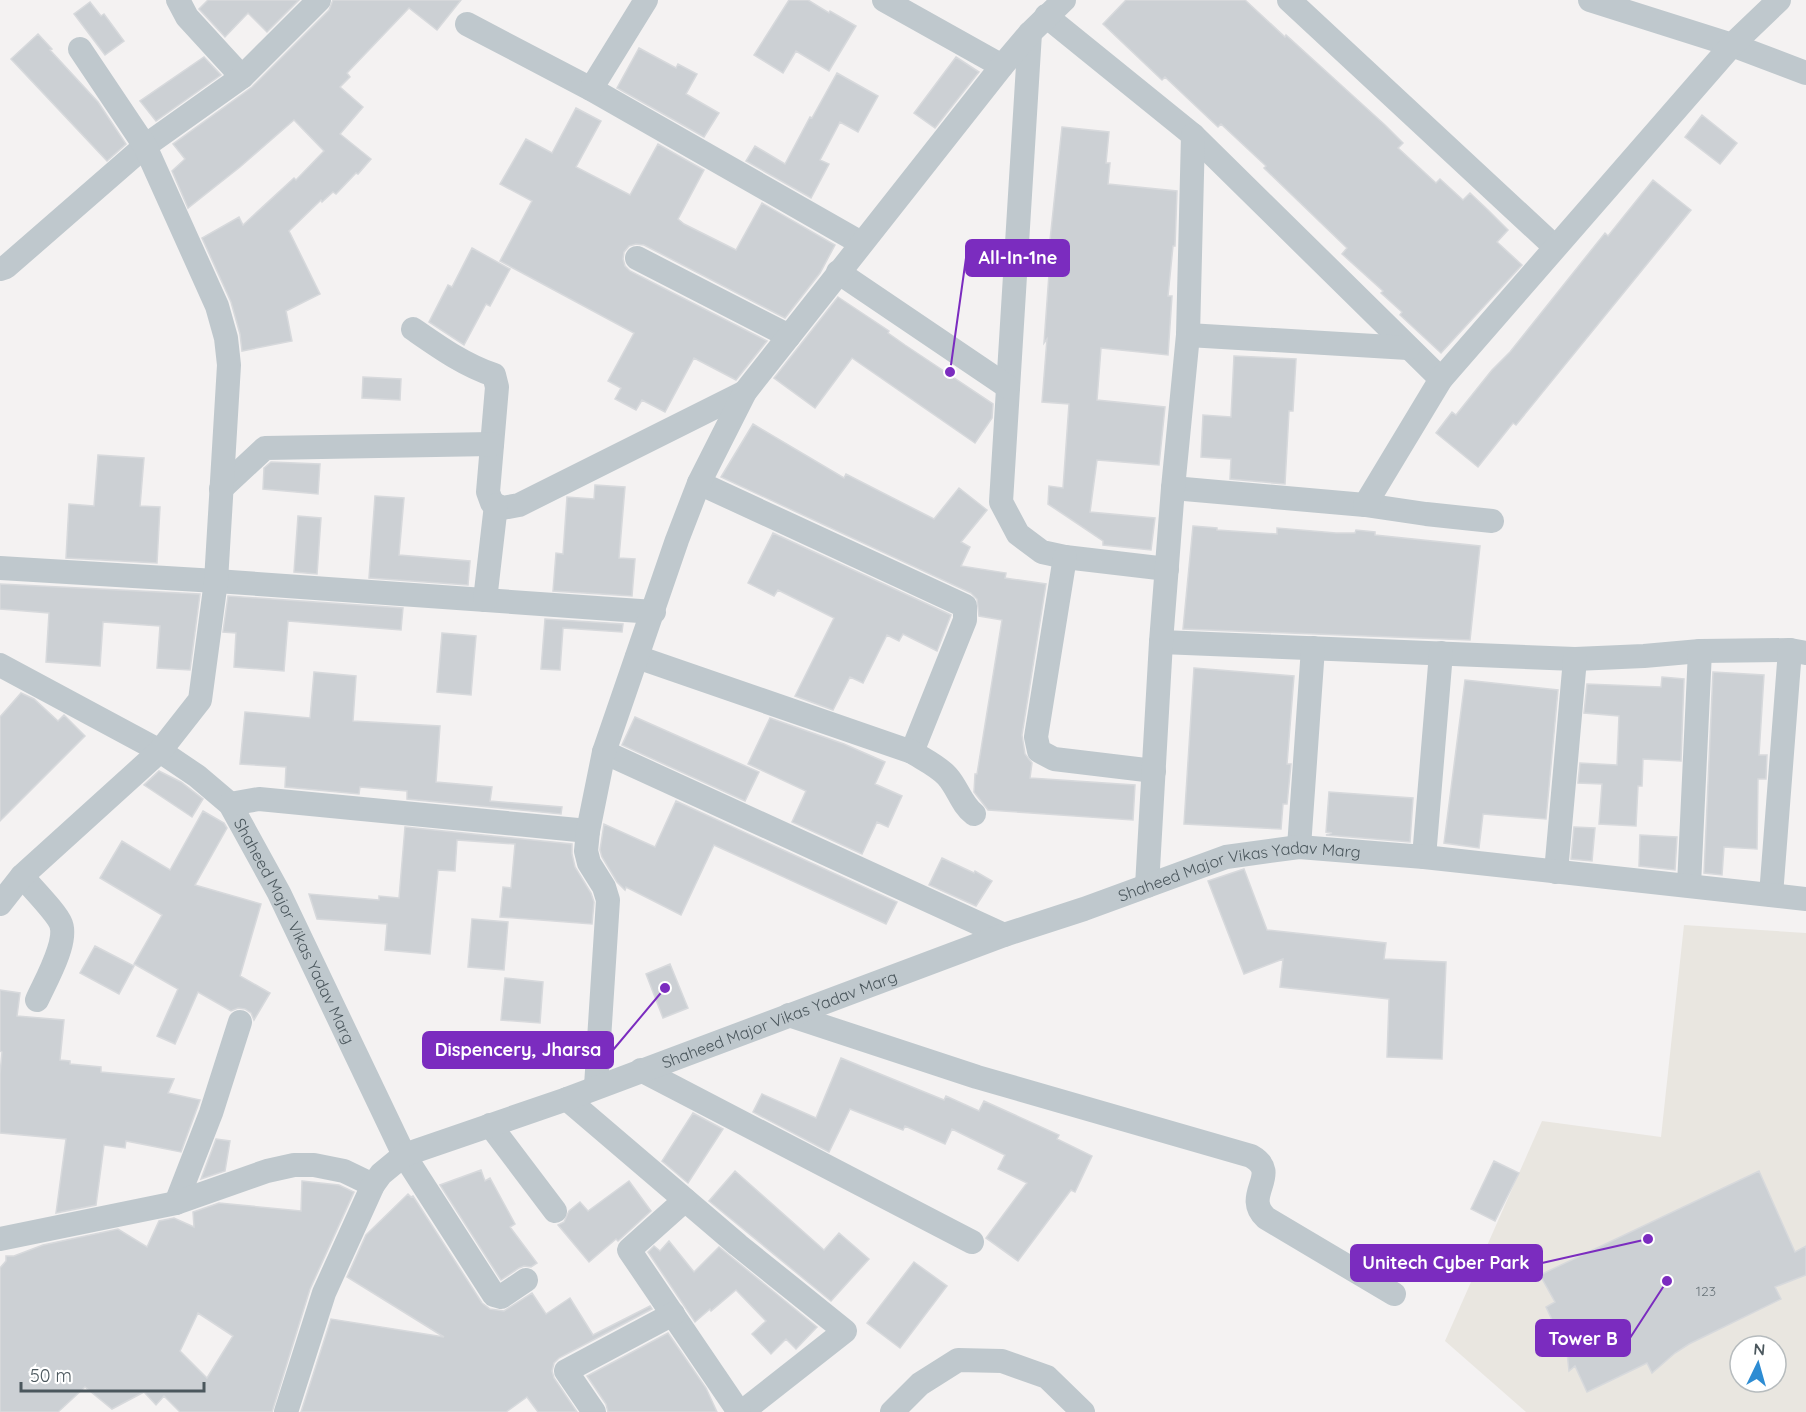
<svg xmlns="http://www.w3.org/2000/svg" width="1806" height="1412" font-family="Quicksand,sans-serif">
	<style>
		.commercial { fill: #e9e6e0; fill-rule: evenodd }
		.building { fill: #ccd0d4; stroke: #d7d9dc; stroke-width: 1.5; fill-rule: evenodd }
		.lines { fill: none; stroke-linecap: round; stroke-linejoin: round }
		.street { stroke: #bfc8cd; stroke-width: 24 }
		.labels { text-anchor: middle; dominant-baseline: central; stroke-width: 4.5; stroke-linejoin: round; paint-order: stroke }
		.number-label { font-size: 14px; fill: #6b757b }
		.street-label { font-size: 16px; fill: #4b575d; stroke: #fff }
		.leader { fill: none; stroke: #7b2cbf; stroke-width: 2 }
		.callout-dot { fill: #7b2cbf; stroke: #fff; stroke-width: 2 }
		.callout { fill: #7b2cbf; stroke: #7b2cbf; stroke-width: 2 }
		.callout-label { font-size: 18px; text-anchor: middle; font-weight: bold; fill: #fff }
	</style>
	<rect width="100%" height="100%" fill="#f4f2f2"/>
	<!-- commercial -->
	<path class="commercial" d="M1684,925L1806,933V1412H1526L1445,1341L1542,1121L1661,1137ZM1740,1346H1776V1382H1740Z"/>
	<!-- building -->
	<path class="building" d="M208,0H299L267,32L248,13L225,37L199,9Z
		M333,0H461L437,30L409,8L347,73L350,77L340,87L363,107L340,134L371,159L358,174L356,173L336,194L333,192L322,202L321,200L289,231L320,294L286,311L292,341L242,351L240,334L231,302L202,238L239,217L243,225L294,178L296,180L324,151L294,120L240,167L188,208L172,171L185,159L173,144L252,87L329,10Z
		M789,0H808L829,13L830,11L856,26L829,71L796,51L783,73L754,55Z
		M1126,0H1245L1285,37L1286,35L1385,125L1403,143L1398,148L1436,183L1440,179L1463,200L1470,193L1488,210L1508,230L1497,242L1522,265L1441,353L1400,315L1402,312L1381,293L1383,291L1342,254L1347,248L1264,168L1266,166L1221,124L1218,127L1165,77L1162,80L1103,24Z
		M90,2L101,16L104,14L124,41L105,55L74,14Z
		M38,34L52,49L50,50L98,102L126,144L107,161L11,59Z
		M639,48L676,68L678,64L697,74L686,94L719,113L704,137L617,88Z
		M204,57L221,75L156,121L140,101Z
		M956,57L979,72L935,128L914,113Z
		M837,73L878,96L858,132L840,122L820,160L829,164L811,198L746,161L755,146L785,164L810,117L812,118Z
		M576,108L601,121L576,167L630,195L658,144L704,170L678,219L684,224L736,250L762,203L835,245L820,273L785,318L644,245L636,244L629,246L624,252L623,259L625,266L630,271L767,341L736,380L694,358L665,412L642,400L636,410L615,399L621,388L608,381L634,333L500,261L532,201L500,184L526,139L552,153Z
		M1702,115L1737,143L1720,164L1685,137Z
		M1062,127L1109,132L1106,163H1110L1108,184L1177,191L1175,246H1173L1168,296H1172L1168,355L1101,348L1097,400L1165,407L1159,465L1097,460L1090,512L1155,518L1151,550L1103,545V541L1048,504L1049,486L1063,488L1069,404L1042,402L1047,339L1044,343L1050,260L1048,259Z
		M1653,180L1691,210L1516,425L1513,423L1478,467L1436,433L1452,412L1456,415L1492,370L1510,352L1605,233L1608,236Z
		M472,248L510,269L490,306L486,304L464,345L429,322L448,285L452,287Z
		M838,297L889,331L888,333L905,345L993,404L992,418L975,443L852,358L815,408L774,378Z
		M1234,356L1296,359L1293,411H1289L1285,484L1230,479L1231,459L1201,457L1203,415L1231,417Z
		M363,377L401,379L400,400L362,398Z
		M753,424L844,478L846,474L934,519L959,488L987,510L961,542L970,547L961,566L1006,573L1005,578L1046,584L1022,735L1025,754L1032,763L1030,778L1135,785L1133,820L988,810L974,792L975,774H977L1002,620L979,616L977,599L971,593L721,477Z
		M98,455L144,458L140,506L160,507L157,563L66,558L69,504L94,506Z
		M271,462L320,464L318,494L263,489L264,468Z
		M595,485L625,487L619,558L635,559L632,596L553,591L556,553L563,554L567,497L594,499Z
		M375,496L404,498L399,555L470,561L468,585L369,578Z
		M298,516L321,518L317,574L294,572Z
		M1193,526L1217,528V530L1277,534V528L1336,533H1355L1356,530L1375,532V535L1480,546L1470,640L1183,629Z
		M773,533L951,615L937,651L903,634L899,641L887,635L863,683L850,677L833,710L795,696L834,618L778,590L774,596L748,583Z
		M0,584L200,594L190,670L157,668L160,626L103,622L100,666L46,662L49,613L0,609Z
		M228,596L403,608L401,630L288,621L284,671L234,667L236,633L223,632Z
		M545,619L623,624L622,632L563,628L560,670L541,669Z
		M442,633L476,636L471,695L437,692Z
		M1194,668L1294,676L1287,764H1291L1287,804H1283L1281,829L1184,824Z
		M314,672L356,676L353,721L440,726L436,782L492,787L490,801L562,807L561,814L407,799V791L360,787L359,794L285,787L286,767L240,764L245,712L310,718Z
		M1713,672L1764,675L1759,755H1767L1766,779H1758L1757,849L1724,847L1722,875L1704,873Z
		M1662,677L1684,679L1681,761L1643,759L1642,786H1638L1636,826L1599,824L1602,784L1578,783L1580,763L1617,765L1619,716L1584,713L1587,684L1661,687Z
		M1465,680L1558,690L1546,819L1483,814L1479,848L1444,843Z
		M21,693L34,699L58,721L64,715L85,736L0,821V717Z
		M635,717L759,772L745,801L622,745Z
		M770,718L844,744L885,762L875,784L902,796L888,827L877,822L862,854L792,822L806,791L748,764Z
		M159,771L181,782L203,799L192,817L144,785Z
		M1329,792L1413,798L1410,842L1326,835L1332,833L1326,832Z
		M676,801L897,902L886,924L714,845L681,915L626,887L625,890L617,882L602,857L600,850L604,824L655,847Z
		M203,811L224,823L227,828L195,885L261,904L240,976L270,993L254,1020L251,1013L245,1009L238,1008L231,1011L198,992L175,1044L157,1036L178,989L134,964L162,915L100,878L122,841L170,870Z
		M405,827L572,844V854L575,867L591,893L594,902L592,924L500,917L503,887L511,888L515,844L457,840L455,871L438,870L430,954L385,950L387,924L317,919L309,894L379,900V896L399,898Z
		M1574,827L1595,828L1592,861L1571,859Z
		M1640,835L1677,837L1675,870L1639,866Z
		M942,858L974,873L975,871L992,881L976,906L929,885Z
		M1244,869L1267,930L1386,943L1384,959L1446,962L1442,1059L1387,1057L1389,999L1280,987L1283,959L1244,974L1208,881Z
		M472,919L508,922L504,970L468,967Z
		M95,946L134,966L119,994L80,973Z
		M670,964L688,1008L663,1018L646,974Z
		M505,978L543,982L540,1023L501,1020Z
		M0,990L20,993L17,1016L64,1020L60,1060L70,1061V1064L101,1067V1072L174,1079L168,1093L200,1100L181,1152L126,1141L125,1148L104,1145L96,1205L56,1213L66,1139L0,1133V1074L2,1052L0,1051Z
		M841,1058L944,1100L946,1096L979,1111L984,1101L1059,1135L1057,1139L1092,1156L1075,1192L1071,1190L1018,1261L986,1238L1027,1183L998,1169L1005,1155L952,1129L945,1144L905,1126L903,1130L850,1109L829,1152L753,1112L762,1094L816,1118Z
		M693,1113L723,1129L688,1183L662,1161Z
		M216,1139L230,1141L225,1171L201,1179Z
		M1494,1161L1519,1173L1495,1221L1471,1209Z
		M481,1170L485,1181L490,1178L515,1224L510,1227L537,1263L531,1267L524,1266L519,1268L501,1280L440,1185Z
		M735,1171L824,1250L839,1233L869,1259L831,1301L709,1201Z
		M1759,1171L1795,1252L1806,1246V1275L1775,1287L1781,1299L1689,1344L1675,1353L1652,1373L1647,1363L1587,1392L1575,1366L1569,1371L1567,1352L1546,1307L1555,1302L1540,1275Z
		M302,1181L339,1185L354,1192L310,1289L272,1412H180L164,1396L156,1405L144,1392L112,1409L85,1387L58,1412H0V1268L6,1261V1256H14L43,1245L118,1229L147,1247L159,1221L174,1218L194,1227L193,1212L219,1203L301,1211ZM198,1313L233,1336L207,1378L180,1351Z
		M629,1181L651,1211L618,1241L616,1239L589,1262L558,1225L564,1222L569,1211L580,1202L588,1211Z
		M408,1194L411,1197L413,1196L482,1303L490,1309L504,1311L532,1293L546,1314L570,1298L593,1335L650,1306L652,1309L559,1358L554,1363L552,1371L554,1378L577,1412H538L527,1397L506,1412H301L331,1319L444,1337L347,1277L366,1235Z
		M669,1241L694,1272L719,1247L817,1327L796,1349L786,1339L771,1354L752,1334L766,1321L736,1290L711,1311L710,1309L695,1322L648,1252L654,1246L660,1251Z
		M914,1262L947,1286L900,1348L867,1323Z
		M668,1333L706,1388L717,1412H608L606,1404L587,1376Z"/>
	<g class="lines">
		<!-- street -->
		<g class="street">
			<path d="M178,0L187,17L242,77"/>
			<path d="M884,0L1002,66"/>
			<path d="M1289,0L1555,247"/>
			<path d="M1590,0L1732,45L1806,73"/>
			<path d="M1046,16L1193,135L1441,379"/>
			<path d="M467,24L591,89L861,243"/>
			<path d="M1030,33L1001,502L1018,534L1042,552L1065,557L1167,569"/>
			<path d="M591,89L646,0"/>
			<path d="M637,258L789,336"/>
			<path d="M0,269L6,267L145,146L242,77L319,0"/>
			<path d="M838,272L1008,387"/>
			<path d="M413,329C439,347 464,365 494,375L497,387L488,492L492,503L502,508L519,505L745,392"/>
			<path d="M1188,335L1408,348"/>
			<path d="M699,483L965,606V620L912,752"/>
			<path d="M1173,488L1365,505L1426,514L1492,521"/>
			<path d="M221,489L265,448L492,444"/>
			<path d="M1365,505L1441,379L1732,45L1779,0"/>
			<path d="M1065,557L1036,737L1039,751L1054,759L1154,771"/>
			<path d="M0,568L216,581L654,612"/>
			<path d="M485,600L496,505"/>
			<path d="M1161,642L1575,659L1644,656L1700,651L1790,650L1806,653"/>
			<path d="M637,657L912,752C923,759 938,766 947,776C958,788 961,804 974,814"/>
			<path id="s1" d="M0,665L160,751L197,776L230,804L279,893L404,1155L494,1295L501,1297L526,1280"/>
			<path d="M604,752L1004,935"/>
			<path d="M230,804L259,799L588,831"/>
			<path d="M1299,847L1313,648"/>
			<path d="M1424,857L1441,653"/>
			<path d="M1556,872L1575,659"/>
			<path d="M22,876C31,887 57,913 61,924C68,943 45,982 37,1000"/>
			<path d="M1689,885L1700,651"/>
			<path d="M1147,886L1161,642L1173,488L1188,335L1193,135"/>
			<path d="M1771,895L1790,650"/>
			<path d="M0,904L22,876L160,751L200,700L216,581L229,365L226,338L217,306L145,146L80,49"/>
			<path d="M789,1015L977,1077L1251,1156C1283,1174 1241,1195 1266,1218L1394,1294"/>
			<path d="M641,1070L972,1242"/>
			<path d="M596,1086L608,900L604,887L589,863L586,851L588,831L604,752L677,540L699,483L745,392L1002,66L1030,33L1064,0"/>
			<path d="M567,1099L738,1245L845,1331L742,1412"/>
			<path d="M490,1125L555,1211"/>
			<path d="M685,1200L629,1250L739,1412"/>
			<path d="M176,1203L211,1113L240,1022"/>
			<path d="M0,1239L176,1203L267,1171L294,1165H314L344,1171L373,1185"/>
			<path id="s2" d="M286,1412L324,1293L373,1185L381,1174L404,1155L567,1099L1004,935L1084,909L1226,857L1299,847L1424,857L1806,899"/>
			<path d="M594,1412L566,1371L673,1314"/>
			<path d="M892,1412L920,1384L958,1360L1002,1361L1047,1377L1083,1412"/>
		</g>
	</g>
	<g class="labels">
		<!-- number labels -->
		<g class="number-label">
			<text x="1706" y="1291">123</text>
		</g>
		<!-- street labels -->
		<g class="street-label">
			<text stroke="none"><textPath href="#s2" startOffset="1172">Shaheed Major Vikas Yadav Marg</textPath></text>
			<text stroke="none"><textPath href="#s1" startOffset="412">Shaheed Major Vikas Yadav Marg</textPath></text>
			<text stroke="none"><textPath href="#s2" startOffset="686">Shaheed Major Vikas Yadav Marg</textPath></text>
		</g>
	</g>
	<!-- callouts -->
	<path class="leader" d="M950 372L966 258M665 988L613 1050M1648 1239L1542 1263M1667 1281L1630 1338"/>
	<g class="callout-dot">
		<circle cx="950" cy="372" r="6"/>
		<circle cx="665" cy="988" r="6"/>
		<circle cx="1648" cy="1239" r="6"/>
		<circle cx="1667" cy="1281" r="6"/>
	</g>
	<g class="callout">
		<rect x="966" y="240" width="103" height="36" rx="6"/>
		<rect x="423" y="1032" width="190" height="36" rx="6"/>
		<rect x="1351" y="1245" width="191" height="36" rx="6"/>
		<rect x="1536" y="1320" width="94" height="36" rx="6"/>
	</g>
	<g class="callout-label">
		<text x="1018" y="264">All-In-1ne</text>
		<text x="518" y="1056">Dispencery, Jharsa</text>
		<text x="1446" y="1269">Unitech Cyber Park</text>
		<text x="1583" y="1345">Tower B</text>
	</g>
	<!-- north arrow -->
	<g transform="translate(1758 1364) rotate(5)"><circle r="28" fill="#ffffff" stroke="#b7bcbe" stroke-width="1.5"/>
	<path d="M0-4.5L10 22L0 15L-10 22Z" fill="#2d8cd3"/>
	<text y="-9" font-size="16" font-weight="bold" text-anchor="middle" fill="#4b575d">N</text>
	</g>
	<!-- scale -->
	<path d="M21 1382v9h183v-9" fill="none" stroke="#4b575d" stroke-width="3"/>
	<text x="30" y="1382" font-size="18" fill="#4b575d" stroke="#ffffff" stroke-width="4.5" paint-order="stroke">50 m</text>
</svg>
